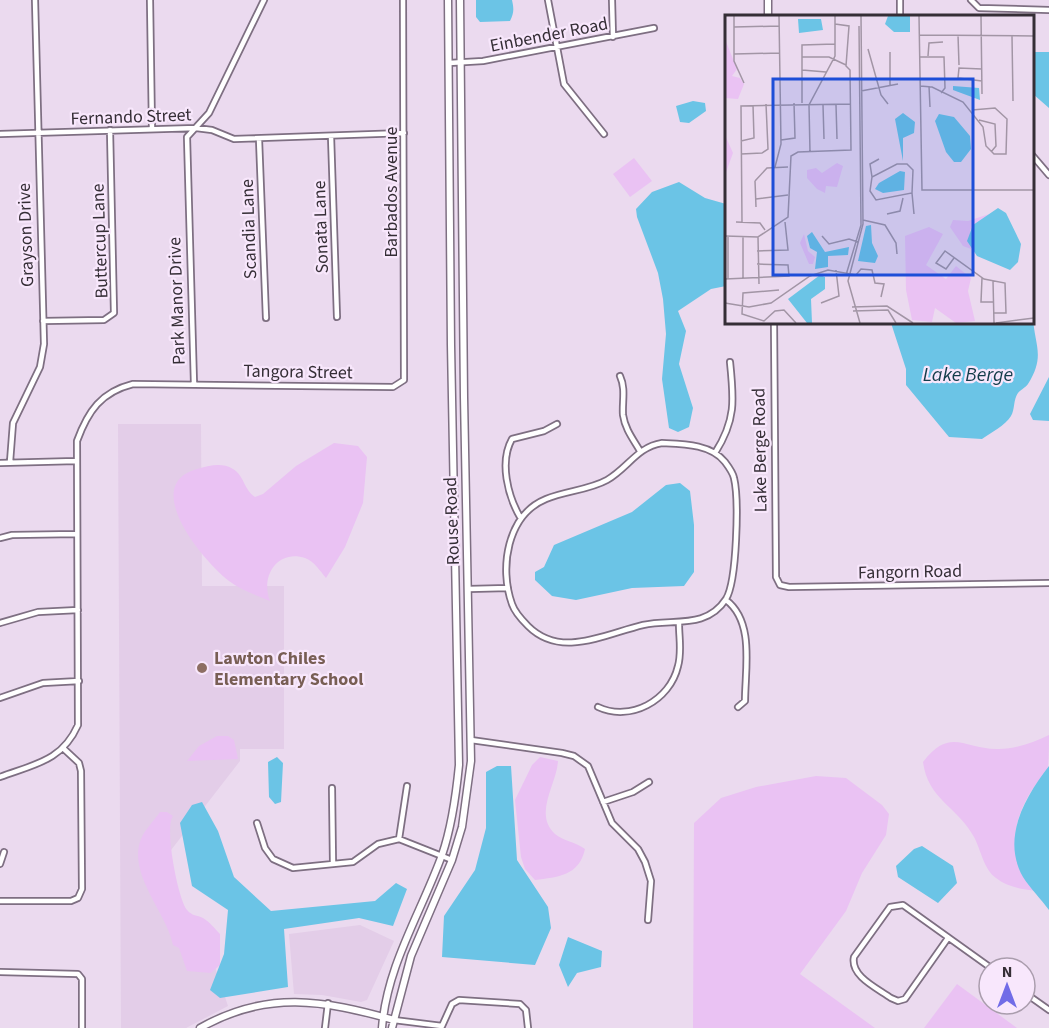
<svg xmlns="http://www.w3.org/2000/svg" width="1049" height="1028" font-family="'Source Sans 3',sans-serif">
	<style>
		.built { fill: #e3cde8 }
		.green { fill: #eac2f3 }
		.water { fill: #6bc4e6 }
		.lines { fill: none; stroke-linecap: round; stroke-linejoin: round }
		.street-casing { stroke: #7e6f82; stroke-width: 8 }
		.secondary-casing { stroke: #7e6f82; stroke-width: 9 }
		.street { stroke: #fff; stroke-width: 4.5 }
		.secondary { stroke: #fff; stroke-width: 6 }
		.education-dot { fill: #8d6e63; stroke: #f8e7fc; stroke-width: 2 }
		.labels { text-anchor: middle; dominant-baseline: central; stroke-width: 4.5; stroke-linejoin: round; paint-order: stroke }
		.street-label { font-size: 18px; fill: #352e36; stroke: #f8e7fc }
		.education-label { font-size: 18px; font-weight: bold; fill: #785e54; stroke: #f8e7fc; text-anchor: start }
		.water-label { font-size: 20px; font-style: italic; fill: #133c4a; stroke: #f8e7fc }
		.inset-road { fill: none; stroke: #a295a5; stroke-width: 1.5 }
		.view { fill: #1d4ed8; fill-opacity: 0.15; stroke: #1d4ed8; stroke-width: 3 }
		.inset-edge { fill: none; stroke: #352e36; stroke-width: 3 }
	</style>
	<rect width="100%" height="100%" fill="#ebdaef"/>
	<!-- built -->
	<path class="built" d="M118,424H201L202,586H284V749H240V761L168,854L186,928L214,964L228,1006L186,1028H121Z
		M360,925L394,941L367,1000L361,1002L322,995L294,994L289,934Z"/>
	<!-- green -->
	<path class="green" d="M634,158L652,181L630,197L613,174Z
		M334,443L358,446L367,457L363,503L345,547L326,578C320,571 314,561 305,558C278,549 260,576 270,601C256,595 241,590 229,581C204,562 139,485 197,469C209,466 221,462 233,469C244,475 244,490 255,497L263,494L296,466Z
		M1049,735C1049,744 1049,759 1048,767C1045,775 1037,782 1032,790C1010,825 1008,858 1036,891C1022,889 1007,887 996,878C984,870 981,850 974,837C958,807 928,800 923,762C951,726 964,750 999,749C1018,748 1033,743 1049,735Z
		M217,736H228L234,740L238,759L187,761L199,746Z
		M540,757L558,761C557,784 533,814 555,834C563,841 576,842 585,849C579,876 558,877 535,880L525,869L521,857L515,800L532,765Z
		M816,776L846,778L882,805L889,814L886,835L862,873L846,911L800,974L875,1028H693L694,823L721,798L756,787Z
		M160,812H167L173,816C164,827 178,899 187,910C192,916 197,915 203,918C210,922 215,929 220,934V965L211,973L187,971L179,948L173,945C167,913 127,874 141,839C145,829 154,821 160,812Z
		M957,984L1017,1028H924Z"/>
	<!-- water -->
	<path class="water" d="M476,0H512C514,9 514,13 510,21L480,22L476,17Z
		M1033,52H1049V108L1033,94Z
		M693,101L705,103L706,111L689,123L680,122L676,106Z
		M679,182L705,198L726,204V286L711,289L678,311L686,331L679,364L693,408L689,427L678,432L669,428L662,379L666,334L663,299L658,273L637,217L636,209L652,192Z
		M1033,317C1034,344 1046,356 1028,384C1025,388 1020,390 1018,393C1013,400 1015,410 1011,416C1006,425 990,433 982,439L949,437L906,385V369L891,323L1032,322Z
		M1049,377V421L1033,420L1030,414Z
		M680,483L690,491L694,525V572L684,586L632,588L576,600L552,596L535,580V572L544,567L554,545L632,512L666,485Z
		M277,757L283,763L281,802L275,804L269,797L268,762Z
		M497,766H511L517,860L548,907L551,928L535,965L442,957L444,916L475,870L486,828V772Z
		M1049,766V910C1041,899 1030,888 1023,877C1001,838 1025,797 1049,766Z
		M202,802L218,831L234,877L271,911L375,901L396,883L407,889L393,926L359,918L284,929L288,987L220,998L210,990L224,954L228,910L192,886L180,823L192,805Z
		M922,846L953,866L957,883L938,903L898,877L896,866L914,849Z
		M568,937L602,951L601,967L577,973L568,987L559,965Z"/>
	<g class="lines">
		<!-- street casing -->
		<g class="street-casing">
			<path id="street" d="M150,0L152,129
				M548,0L564,84L604,134
				M612,0L613,37
				M900,0V16
				M971,0L979,8L1049,10
				M449,63L483,61L654,28
				M0,134L196,128L212,130L234,139L404,133
				M331,136L337,317
				M259,139L266,318
				M1032,155L1049,175
				M43,321L104,320L114,313L110,130
				M774,322L776,577L780,585L789,587L1049,583
				M620,376C626,389 622,402 623,415C625,429 633,439 640,451
				M194,384L187,137L209,113L264,0
				M662,443C683,444 711,444 725,462C728,466 733,473 734,478C739,499 737,581 726,599C706,630 672,618 643,625C605,634 561,659 528,626C522,620 515,613 512,604C499,568 507,515 546,499C565,491 589,490 607,480C628,468 637,447 662,443Z
				M715,453C736,420 734,400 730,362
				M10,462L13,423L40,367L44,344L35,0
				M0,463L76,461
				M520,517C508,496 499,462 512,439L544,431L557,424
				M0,538L12,535L77,534
				M469,589L508,588
				M726,600C755,622 745,669 745,701L738,707
				M0,623L38,612L78,610
				M0,698L43,683L79,681
				M598,707C630,722 670,701 678,666C682,652 679,638 679,624
				M471,740L562,753L574,756L588,766L612,823L638,849L645,862L651,881L648,920
				M0,777C35,764 62,761 78,725L77,441C88,411 101,392 133,384L393,387L404,380L403,0
				M332,788L333,864
				M603,802L633,792L649,782
				M257,823L265,848L273,859L293,868L353,862L378,844L399,839L452,860
				M399,839L407,786
				M0,864L4,852
				M0,901H71L78,898L82,889L81,771L79,763L64,749
				M948,938L905,999L898,1001L891,998C877,988 850,976 854,957L890,907L903,905L991,968
				M0,972L78,974L82,979V1028
				M1025,993L1049,1010
				M394,1020L442,1026L452,1004L459,1000L520,1004L526,1010L528,1028
				M325,1028L328,1003"/>
		</g>
		<!-- secondary casing -->
		<g class="secondary-casing">
			<path id="secondary" d="M768,0V16
				M200,1028C267,990 323,1000 394,1020
				M382,1028C387,965 421,913 442,855C452,826 456,796 459,765L451,345L448,0
				M392,1028L411,956L452,860L462,827L471,761L464,397L460,0"/>
		</g>
		<!-- street -->
		<use href="#street" class="street"/>
		<!-- secondary -->
		<use href="#secondary" class="secondary"/>
	</g>
	<!-- markers -->
	<circle class="education-dot" cx="202" cy="668" r="6"/>
	<g class="labels">
		<!-- street labels -->
		<g class="street-label">
			<text transform="translate(549 35) rotate(-11)">Einbender Road</text>
			<text transform="translate(131 117) rotate(-2)">Fernando Street</text>
			<text transform="translate(391 192) rotate(-90)">Barbados Avenue</text>
			<text transform="translate(321 227) rotate(-92)">Sonata Lane</text>
			<text transform="translate(249 229) rotate(-92)">Scandia Lane</text>
			<text transform="translate(26 235) rotate(-92)">Grayson Drive</text>
			<text transform="translate(100 241) rotate(-92)">Buttercup Lane</text>
			<text transform="translate(177 301) rotate(-92)">Park Manor Drive</text>
			<text transform="translate(298 372) rotate(1)">Tangora Street</text>
			<text transform="translate(760 450) rotate(-91)">Lake Berge Road</text>
			<text transform="translate(452 521) rotate(-92)">Rouse Road</text>
			<text transform="translate(910 572) rotate(-1)">Fangorn Road</text>
		</g>
		<!-- education labels -->
		<g class="education-label">
			<text x="214" y="658">Lawton Chiles<tspan x="214" dy="21">Elementary School</tspan></text>
		</g>
		<!-- water labels -->
		<g class="water-label">
			<text x="968" y="375">Lake Berge</text>
		</g>
	</g>
	<!-- overview -->
	<g transform="translate(725 15)">
		<rect width="309" height="309" fill="#ebdaef"/>
		<path d="M0,24L12,54L7,61L15,63L19,69L13,84L0,83ZM0,120L8,138L0,160ZM112,148L118,151L112,172L101,171L100,178L92,174L82,163V155L91,153L97,158ZM264,199L245,215L246,234L238,231L225,212L228,205L243,206ZM204,212L218,219L201,250L221,264L231,251L246,263L243,276L250,306L231,308L210,293L207,307L187,305L181,275L180,221ZM79,219L83,236L90,242L88,249H84L75,228Z" fill="#eac2f3"/>
		<path d="M163,1H185V17H169L160,9ZM73,4H96L98,15L74,18ZM228,71L254,73L255,85L228,75ZM178,98L190,107L189,118L178,123V146L170,104ZM214,99L229,102L245,121L246,134L236,147H229L221,137L210,106ZM175,156L180,157L179,175L158,178L150,174L154,168ZM273,193L281,198L296,229L293,247L285,255L252,241L242,226L248,210ZM146,210L147,228L153,241L150,248L133,246L141,211ZM87,217L100,237L124,232L123,240L103,241V252L90,254L92,237L85,233L82,221ZM95,260L100,262V274L86,284L87,308H82L63,284Z" fill="#6bc4e6"/>
		<path class="inset-road" d="M9,1V46L19,68M194,1L197,175H309M256,1L257,79M9,12L54,11M194,20L309,21M233,20L234,50M287,21L288,86M143,34L156,80L163,89M165,37V71M9,39L55,38M203,41L204,28L218,27M77,42H104L121,50M194,42H219L220,73L216,78M257,54L234,53L233,63L257,66M77,55L101,57M195,71L207,72L238,87L258,112L261,131L269,139H281L282,104L270,93L247,95M204,71L205,92M136,76L173,69M77,88V30L110,29M98,90L99,124M111,90L112,124M254,105L270,109L271,131L266,137M56,125L70,123L69,88M16,126L29,123L28,90M85,137L84,90L110,41V1M16,139L37,138L43,134L41,89M172,149H182L188,155L187,178L151,185L145,176L147,162ZM50,152L56,129L54,1M147,162L145,149L154,144M30,166L42,153L63,152M30,166L31,192M187,178L189,199M31,184L63,180M162,199L175,196L178,183M138,205L160,210L171,228L172,239M11,207L35,208L40,215M17,207L16,91L125,89M0,221L33,222M97,221L104,229L124,224L133,227M32,236L63,235L60,207M229,243L221,254L211,248L220,236L259,264L280,268L281,298H269M121,260L136,210L134,11M257,263L256,287H269M0,264L64,261L63,250L32,249M3,264V222M18,264V222M268,266L269,308M34,269L33,222L63,202L66,141L73,137L126,135L125,55L121,51L124,11L110,9M54,275L18,278L17,299L39,306L50,296L59,295L71,308M0,288L24,292L46,288L85,261L103,255L131,260L136,254L147,255L150,268L159,269L156,282M96,288L114,281L111,255M127,292L162,291L188,308M128,296L163,295L171,308M135,308L123,266L138,209L136,1M271,308L309,303"/>
		<path class="view" d="M48,64H248V260H48Z"/>
		<rect width="309" height="309" class="inset-edge"/>
	</g>
	<!-- north arrow -->
	<g transform="translate(1007 986)"><circle r="28" fill="#f8e7fc" stroke="#aa9dad" stroke-width="1.5"/>
	<path d="M0-4.5L10 22L0 15L-10 22Z" fill="#716ce7"/>
	<text y="-9" font-size="16" font-weight="bold" text-anchor="middle" fill="#352e36">N</text>
	</g>
</svg>
